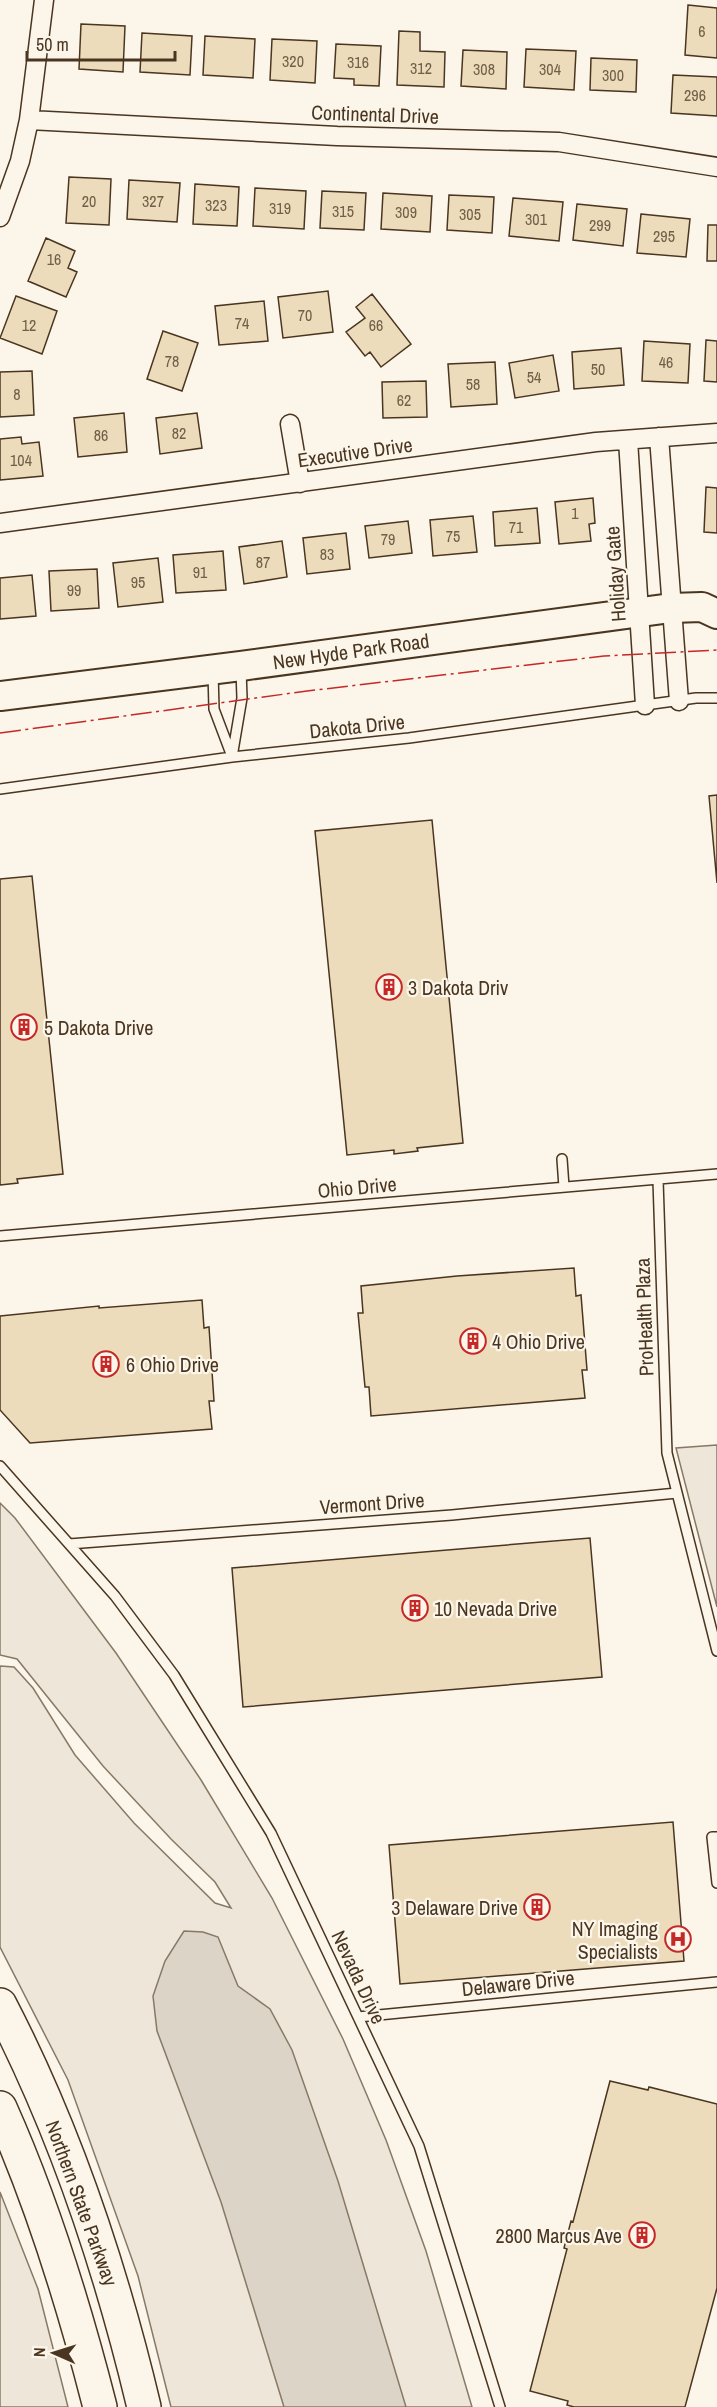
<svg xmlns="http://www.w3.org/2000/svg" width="717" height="2407" font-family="'Archivo Narrow',sans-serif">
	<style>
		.green { fill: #ede6d9; stroke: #887966; stroke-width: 1.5 }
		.water { fill: #dcd4c6; stroke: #887966; stroke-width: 1.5 }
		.building { fill: #ecdcbc; stroke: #4a3520; stroke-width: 1.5 }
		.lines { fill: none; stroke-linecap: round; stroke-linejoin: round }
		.service-casing { stroke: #4a3520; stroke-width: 12 }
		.minor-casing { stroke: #4a3520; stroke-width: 21 }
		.primary-casing { stroke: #4a3520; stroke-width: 32 }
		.motorway-casing { stroke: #4a3520; stroke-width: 36 }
		.service { stroke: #fbf6e9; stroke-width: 9 }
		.minor { stroke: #fbf6e9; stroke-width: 18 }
		.primary { stroke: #fbf6e9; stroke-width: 28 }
		.motorway { stroke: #fbf6e9; stroke-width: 33 }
		.power { stroke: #c62828; stroke-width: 1.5; stroke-dasharray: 21 4.5 3 4.5; stroke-linecap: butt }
		.labels { text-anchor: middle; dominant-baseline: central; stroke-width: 4.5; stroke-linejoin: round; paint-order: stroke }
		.number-label { font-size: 16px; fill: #725f47 }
		.street-label { font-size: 20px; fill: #4a3520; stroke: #fbf6e9 }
		.poi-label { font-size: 20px; fill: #4a3520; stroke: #fbf6e9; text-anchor: start }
	</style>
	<rect width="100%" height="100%" fill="#fbf6e9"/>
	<!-- green -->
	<path class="green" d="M717,1445V1607L676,1448Z
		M0,1503L15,1518L116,1653L201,1780L272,1898L343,2039L386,2140L426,2251L472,2407H171L138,2276L68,2080L0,1947V1666L14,1667L33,1688L75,1755L134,1823L215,1903L231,1908L215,1882L171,1839L103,1766L17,1659L0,1655Z
		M0,2192L38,2289L68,2407H0Z"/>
	<!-- water -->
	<path class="water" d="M184,1931L203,1932L218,1937L238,1986L270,2009L292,2050L338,2181L406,2407H284L221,2202L157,2031L153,1996L165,1961Z"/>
	<!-- building -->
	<path class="building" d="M688,5L717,8V58L685,55Z
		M81,24L125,26L123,72L79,69Z
		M399,31L420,32V51L445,52L444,87L397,85Z
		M142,33L192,36L190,75L140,72Z
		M205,36L255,39L253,78L203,75Z
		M272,39L317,41L315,83L270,80Z
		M336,44L381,46L379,86L354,85V79L334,78Z
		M526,49L576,51L574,90L524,87Z
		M463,50L507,52L506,89L461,86Z
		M591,58L637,60L636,92L590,90Z
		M673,75L717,77V116L671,113Z
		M69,177L111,179L109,225L66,223Z
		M129,180L180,183L177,222L127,219Z
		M195,184L239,187L237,226L193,224Z
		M255,188L306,191L304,229L253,226Z
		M322,191L366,193L364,230L320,228Z
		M383,193L432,196L430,232L381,229Z
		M449,195L494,197L492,233L447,230Z
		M513,198L563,202L559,241L509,236Z
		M577,204L627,209L623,246L573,240Z
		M641,214L690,219L686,257L637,253Z
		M708,225H717V261H707Z
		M46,238L75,251L68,268L77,272L66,297L28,281Z
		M328,291L333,332L283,338L278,297Z
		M372,294L411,344L381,367L370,352L365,356L346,332L365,318L356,307Z
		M16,296L57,311L42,354L0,338Z
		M264,301L268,341L219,345L215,306Z
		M163,331L198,343L182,391L147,379Z
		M706,340L717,341V382L704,381Z
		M644,341L690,344L688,383L642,381Z
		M621,348L624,385L574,389L572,352Z
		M553,355L559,391L515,398L509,363Z
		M495,362L497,404L451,407L448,364Z
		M32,371L34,415L0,417V372Z
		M426,381L427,417L383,418L382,382Z
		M124,413L127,452L78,457L74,418Z
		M197,413L202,448L160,454L156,418Z
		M21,437L22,444L39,442L43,476L0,480V439Z
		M706,487L717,488V533L704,532Z
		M593,498L595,523L589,524L591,541L559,544L555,502Z
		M537,508L540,543L495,546L493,512Z
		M473,516L477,552L433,556L430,520Z
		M408,521L412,553L369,558L365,526Z
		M346,533L350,569L307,574L303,538Z
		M282,541L287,577L244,584L239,547Z
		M223,551L226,590L176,593L173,555Z
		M158,558L163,602L118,607L113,563Z
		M97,569L99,608L51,611L49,571Z
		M32,575L36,616L0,619V578Z
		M717,795V883L709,796Z
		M432,820L463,1143L417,1148L418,1151L394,1154V1150L347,1155L315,831Z
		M32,876L63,1174L17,1179L18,1183L0,1185V879Z
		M574,1268L576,1296L581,1295L587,1370H582L585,1398L371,1416L369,1387H365L358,1313H363L361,1286L457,1276Z
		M202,1300L204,1328L209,1327L214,1401H209L212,1429L30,1443L0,1410V1316L99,1306V1308Z
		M590,1538L602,1677L243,1707L232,1568Z
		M673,1822L684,1961L400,1984L389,1845Z
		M610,2081L648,2090L649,2087L717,2104V2288L685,2407H574L567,2405L568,2401L530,2391L567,2249L564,2248L571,2221L573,2222Z"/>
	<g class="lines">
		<!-- service casing -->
		<g class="service-casing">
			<path id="service" d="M213,672L214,709L231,754
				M232,757L242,698L241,670
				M0,789L232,757L409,738L645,705L696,698H717
				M562,1159L564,1187
				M658,1180L667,1453L717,1651
				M0,1236L717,1174
				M0,1466L115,1596L174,1675L271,1833L419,2146L500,2407
				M69,1544L452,1515L677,1493
				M717,1837H712L717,1883
				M358,2017L717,1982"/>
		</g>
		<!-- minor casing -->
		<g class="minor-casing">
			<path id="minor" d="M29,120L337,136L559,142L717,167
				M0,217L20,161L29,120L44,0
				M290,424L300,483
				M659,437L679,701
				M628,440L645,705
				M0,523L596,442L717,433"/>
		</g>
		<!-- primary casing -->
		<g class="primary-casing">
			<path id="primary" d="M0,696L241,666L671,608L702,607L717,614"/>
		</g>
		<!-- motorway casing -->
		<g class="motorway-casing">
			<path id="motorway" d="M0,2005C66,2132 111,2268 144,2407
				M0,2108C43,2204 74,2305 100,2407"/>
		</g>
		<!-- service -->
		<use href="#service" class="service"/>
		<!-- minor -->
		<use href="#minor" class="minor"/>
		<!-- primary -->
		<use href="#primary" class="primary"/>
		<!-- motorway -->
		<use href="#motorway" class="motorway"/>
		<!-- power -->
		<path class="power" d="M0,733L307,691L604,656L717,650"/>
	</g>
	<!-- icons -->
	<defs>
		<g id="building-ring" transform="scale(1.35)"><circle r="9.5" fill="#fbf6e9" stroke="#c62828" stroke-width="1.5"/><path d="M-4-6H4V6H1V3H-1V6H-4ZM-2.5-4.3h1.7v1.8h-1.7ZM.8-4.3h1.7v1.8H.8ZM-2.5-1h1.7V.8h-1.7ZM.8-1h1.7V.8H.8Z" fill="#c62828"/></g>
		<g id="hospital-ring" transform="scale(1.35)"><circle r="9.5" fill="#fbf6e9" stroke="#c62828" stroke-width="1.5"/><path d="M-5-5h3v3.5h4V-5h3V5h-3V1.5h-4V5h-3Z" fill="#c62828"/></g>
	</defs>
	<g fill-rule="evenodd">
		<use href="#building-ring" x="389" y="987"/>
		<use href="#building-ring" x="24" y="1027"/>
		<use href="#building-ring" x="473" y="1341"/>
		<use href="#building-ring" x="106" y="1364"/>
		<use href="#building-ring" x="415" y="1608"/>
		<use href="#building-ring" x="537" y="1907"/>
		<use href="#hospital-ring" x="678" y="1939"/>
		<use href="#building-ring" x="642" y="2235"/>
	</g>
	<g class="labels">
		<!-- number labels -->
		<g class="number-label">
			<text x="702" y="31">6</text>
			<text x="293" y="61">320</text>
			<text x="358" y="62">316</text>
			<text x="421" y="68">312</text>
			<text x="484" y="69">308</text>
			<text x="550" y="69">304</text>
			<text x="613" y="75">300</text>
			<text x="695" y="95">296</text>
			<text x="89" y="201">20</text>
			<text x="153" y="201">327</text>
			<text x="216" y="205">323</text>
			<text x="280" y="208">319</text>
			<text x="343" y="211">315</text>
			<text x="406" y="212">309</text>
			<text x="470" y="214">305</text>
			<text x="536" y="219">301</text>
			<text x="600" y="225">299</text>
			<text x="664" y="236">295</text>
			<text x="54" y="259">16</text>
			<text x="305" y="315">70</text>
			<text x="242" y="323">74</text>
			<text x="29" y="325">12</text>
			<text x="376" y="325">66</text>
			<text x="172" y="361">78</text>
			<text x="666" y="362">46</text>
			<text x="598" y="369">50</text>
			<text x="534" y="377">54</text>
			<text x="473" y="384">58</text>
			<text x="17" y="394">8</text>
			<text x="404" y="400">62</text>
			<text x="179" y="433">82</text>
			<text x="101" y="435">86</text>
			<text x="21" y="460">104</text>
			<text x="575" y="513">1</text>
			<text x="516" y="527">71</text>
			<text x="453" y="536">75</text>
			<text x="388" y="539">79</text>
			<text x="327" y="554">83</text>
			<text x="263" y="562">87</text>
			<text x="200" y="572">91</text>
			<text x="138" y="582">95</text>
			<text x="74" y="590">99</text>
		</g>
		<!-- street labels -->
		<g class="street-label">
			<text transform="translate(375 114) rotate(2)">Continental Drive</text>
			<text transform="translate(355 452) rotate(-8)">Executive Drive</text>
			<text transform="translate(615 574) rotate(-94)">Holiday Gate</text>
			<text transform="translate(351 651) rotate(-8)">New Hyde Park Road</text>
			<text transform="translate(357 726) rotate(-6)">Dakota Drive</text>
			<text transform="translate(357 1187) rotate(-5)">Ohio Drive</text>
			<text transform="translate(644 1317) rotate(-92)">ProHealth Plaza</text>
			<text transform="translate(372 1503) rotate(-4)">Vermont Drive</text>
			<text transform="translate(359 1977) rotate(65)">Nevada Drive</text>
			<text transform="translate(518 1983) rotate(-6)">Delaware Drive</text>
			<text transform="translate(82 2203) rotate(70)">Northern State Parkway</text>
		</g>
		<!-- poi labels -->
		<g class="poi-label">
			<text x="408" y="987">3 Dakota Driv</text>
			<text x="44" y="1027">5 Dakota Drive</text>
			<text x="492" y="1341">4 Ohio Drive</text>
			<text x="126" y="1364">6 Ohio Drive</text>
			<text x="434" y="1608">10 Nevada Drive</text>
			<text x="518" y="1907" text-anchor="end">3 Delaware Drive</text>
			<text x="658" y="1928" text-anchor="end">NY Imaging<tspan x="658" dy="23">Specialists</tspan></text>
			<text x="622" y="2235" text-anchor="end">2800 Marcus Ave</text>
		</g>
	</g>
	<!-- north arrow -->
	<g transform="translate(54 2353) rotate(273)" stroke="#fbf6e9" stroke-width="4.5" paint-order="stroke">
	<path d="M0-4.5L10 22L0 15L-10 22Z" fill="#4a3520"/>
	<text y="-9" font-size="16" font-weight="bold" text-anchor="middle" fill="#4a3520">N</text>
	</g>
	<!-- scale -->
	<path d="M27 51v9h148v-9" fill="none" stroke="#4a3520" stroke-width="3"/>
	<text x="36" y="51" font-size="18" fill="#4a3520" stroke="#fbf6e9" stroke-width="4.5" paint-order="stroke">50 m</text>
</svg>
